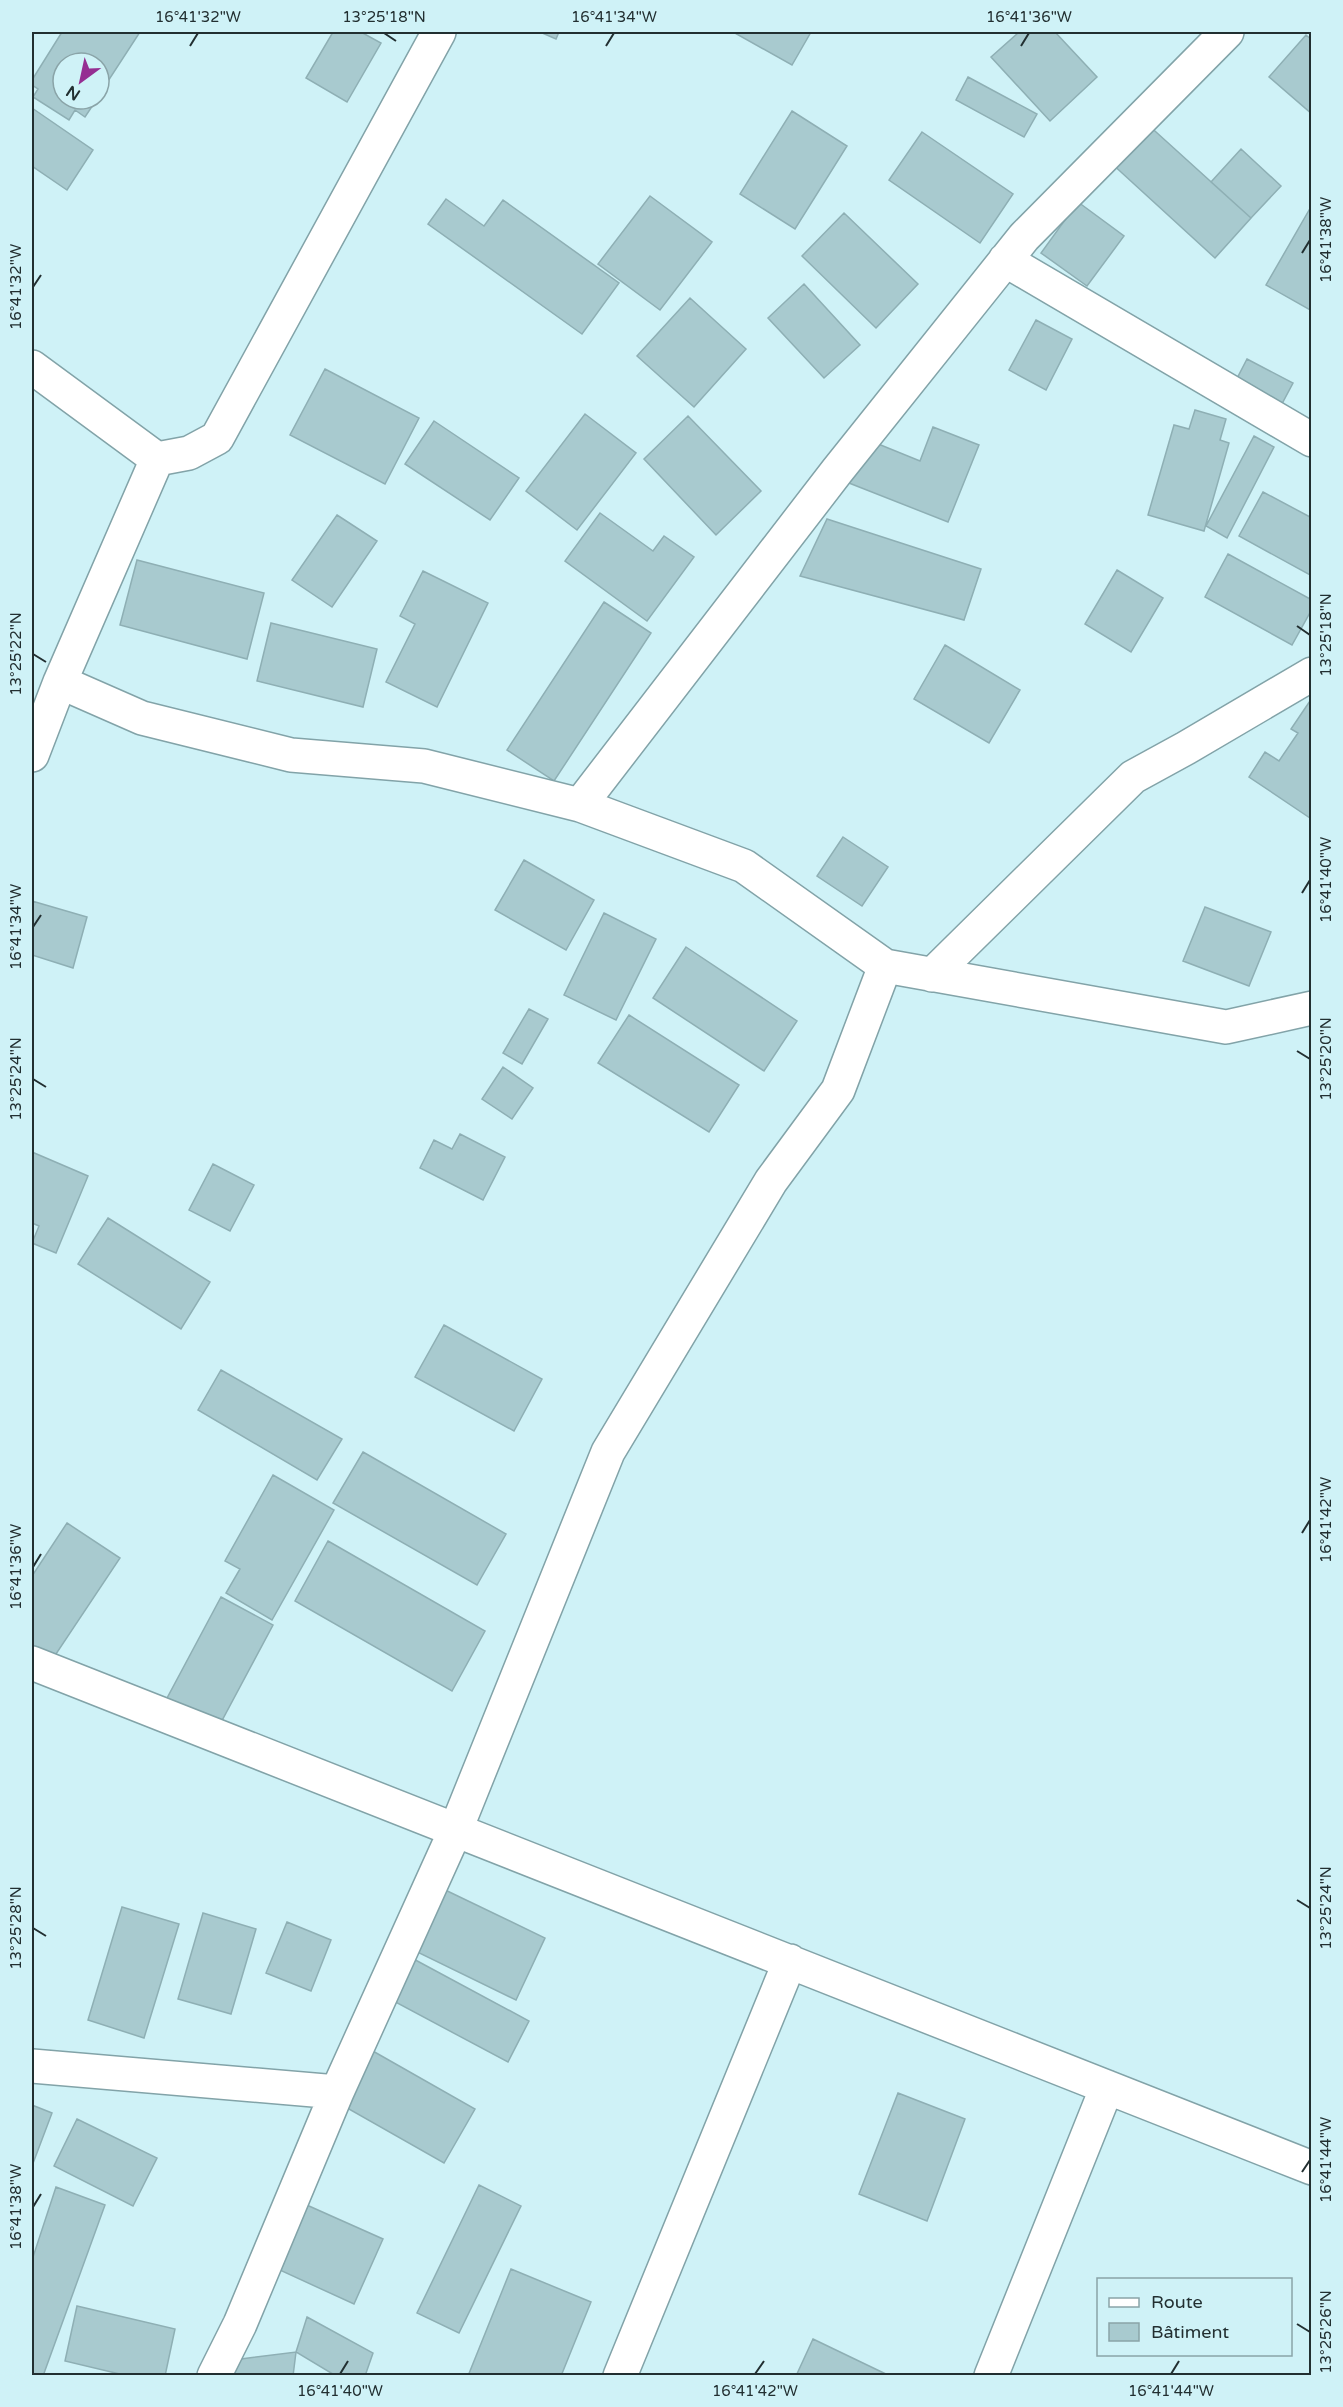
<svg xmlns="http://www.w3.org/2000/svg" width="1343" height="2407" font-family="'Varela Round',sans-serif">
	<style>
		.building { fill: #a8cacf; stroke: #8eafb4; stroke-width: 1.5 }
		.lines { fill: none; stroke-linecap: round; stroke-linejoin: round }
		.minor-casing { stroke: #82a3a8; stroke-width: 36 }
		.minor { stroke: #fff; stroke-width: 33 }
		.ticks { fill: none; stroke: #222f31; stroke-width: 2 }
		.neatline { fill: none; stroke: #222f31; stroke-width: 2 }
		.ticks-label { font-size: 15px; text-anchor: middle; fill: #222f31 }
	</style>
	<rect width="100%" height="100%" fill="#cff2f7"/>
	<!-- building -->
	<path class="building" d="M62,32H140L99,95V63H63V99H97L85,117L75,110L69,120L33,97L38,89L32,85V80Z
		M333,32H361L381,43L347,102L306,78Z
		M540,32H559L556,39Z
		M733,32H811L792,65Z
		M1019,32H1055L1097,77L1050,121L991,57Z
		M1306,35L1312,40V114L1269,77Z
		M968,77L1037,114L1024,137L956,100Z
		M32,108L93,150L67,190L32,166Z
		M792,111L847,146L795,229L740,194Z
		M1145,122L1251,218L1215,258L1110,162Z
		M922,132L1013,194L980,243L889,180Z
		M1241,149L1281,186L1251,218L1211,182Z
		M650,196L712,242L660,310L598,264Z
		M446,199L484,226L503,200L619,283L582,334L428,224Z
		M1078,202L1124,236L1087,286L1041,253Z
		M1312,205V311L1266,285Z
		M844,213L918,284L876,328L802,256Z
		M804,284L860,345L824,378L768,318Z
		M690,298L746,349L694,407L637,356Z
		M1036,320L1072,339L1046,390L1009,370Z
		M1247,359L1293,383L1276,415L1230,392Z
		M325,369L419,418L385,484L290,435Z
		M1195,410L1226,419L1220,440L1229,443L1204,531L1148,515L1174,425L1189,429Z
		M585,414L636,453L577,530L526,491Z
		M688,416L761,491L716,535L644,459Z
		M434,421L519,478L490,520L405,464Z
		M933,427L979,445L948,522L849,483L866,439L920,461Z
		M1254,436L1274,447L1227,538L1206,526Z
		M1263,492L1312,518V576L1239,536Z
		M600,513L653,551L664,536L694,557L647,621L565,561Z
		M337,515L377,541L332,607L292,580Z
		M827,519L981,569L964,620L800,576Z
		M1228,554L1312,600V609L1292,645L1205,597Z
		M137,560L264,593L247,659L120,625Z
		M1117,570L1163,598L1131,652L1085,624Z
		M423,571L488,603L437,707L386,682L415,624L400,616Z
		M604,602L651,633L554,781L507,750Z
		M271,623L377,649L363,707L257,681Z
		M945,645L1020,690L989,743L914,699Z
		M1312,698V815L1310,818L1249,777L1265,752L1279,761L1298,733L1291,729Z
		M843,837L888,867L862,906L817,876Z
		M524,860L594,900L566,950L495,910Z
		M32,901L87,917L73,968L32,955Z
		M1205,907L1271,932L1249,986L1183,961Z
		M604,913L656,939L616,1020L564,995Z
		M686,947L797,1021L764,1071L653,998Z
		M529,1009L548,1019L522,1064L503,1053Z
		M629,1015L739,1085L709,1132L598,1063Z
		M503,1067L533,1088L512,1119L482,1099Z
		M460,1134L505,1157L483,1200L420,1168L434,1140L452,1149Z
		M32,1152L88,1176L56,1253L32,1243L39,1226L32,1223Z
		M213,1164L254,1185L230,1231L189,1210Z
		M108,1218L210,1282L181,1329L78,1264Z
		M444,1325L542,1379L514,1431L415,1377Z
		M221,1370L342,1439L317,1480L198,1410Z
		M363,1452L506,1534L477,1585L333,1503Z
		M273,1475L334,1510L272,1620L226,1593L240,1569L225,1561Z
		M67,1523L120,1558L48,1666L32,1655V1576Z
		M328,1541L485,1631L452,1691L295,1601Z
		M221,1597L273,1625L210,1743L158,1715Z
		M439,1887L545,1938L516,2000L409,1948Z
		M122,1907L179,1924L144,2038L88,2020Z
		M203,1913L256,1929L231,2014L178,1999Z
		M287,1922L331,1940L311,1991L266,1973Z
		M408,1956L529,2021L508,2062L386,1997Z
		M364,2046L475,2109L444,2163L333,2100Z
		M898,2093L965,2119L927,2221L859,2194Z
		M32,2105L52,2113L32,2166Z
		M77,2119L157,2158L133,2206L54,2166Z
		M479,2185L521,2206L459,2333L417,2313Z
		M56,2187L105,2205L43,2376H32V2260Z
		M300,2202L383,2239L354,2304L271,2266Z
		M511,2269L591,2302L561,2376H468Z
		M77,2306L175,2329L165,2376H128L65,2361Z
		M307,2317L373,2353L365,2376H336L296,2352Z
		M813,2339L890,2376H796Z
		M296,2352L293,2376H233L241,2359Z"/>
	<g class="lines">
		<!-- minor casing -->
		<g class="minor-casing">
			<path id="minor" d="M1005,260L1312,440
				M32,367L157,459
				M60,682L142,718L291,755L424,766L580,805L744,866L885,966L1226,1027L1312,1008
				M32,755L60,682L157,459L189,453L217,438L439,32
				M580,805L837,471L1024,237L1227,32
				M932,975L1133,777L1186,748L1312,674
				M32,1663L1312,2168
				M32,2066L337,2092
				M214,2376L240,2324L337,2092L456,1829L608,1452L771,1181L838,1090L885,966
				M620,2376L790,1961
				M991,2376L1107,2087"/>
		</g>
		<!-- minor -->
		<use href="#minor" class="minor"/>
	</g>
	<!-- ticks -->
	<path class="ticks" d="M384,33L396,41M190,46L198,33M606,46L614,33M1021,46L1029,33M1302,253L1310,240M33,287L41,275M1297,626L1310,635M33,654L46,662M1302,893L1310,880M33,927L41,915M1297,1051L1310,1059M33,1079L46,1087M1302,1533L1310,1520M33,1567L41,1554M1297,1900L1310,1908M33,1928L46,1936M1302,2172L1310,2160M33,2207L41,2194M1297,2324L1310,2332M340,2374L348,2361M755,2374L764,2361M1171,2374L1179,2361"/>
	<!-- border -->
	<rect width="1343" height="2407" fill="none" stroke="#cff2f7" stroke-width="66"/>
	<!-- legend -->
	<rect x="1097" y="2278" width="195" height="78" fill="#cff2f7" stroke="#8aa4a8" stroke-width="1.5"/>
	<rect x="1109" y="2298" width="30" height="9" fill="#ffffff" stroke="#8aa4a8" stroke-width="1.5"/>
	<text x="1151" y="2308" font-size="18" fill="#222f31">Route</text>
	<rect x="1109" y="2323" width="30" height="18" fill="#a8cacf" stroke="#8aa4a8" stroke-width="1.5"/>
	<text x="1151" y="2338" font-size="18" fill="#222f31">Bâtiment</text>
	<!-- north arrow -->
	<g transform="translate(81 81) rotate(213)"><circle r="28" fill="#cff2f7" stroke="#8aa4a8" stroke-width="1.5"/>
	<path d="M0-4.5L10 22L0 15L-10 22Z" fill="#952e92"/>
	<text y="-9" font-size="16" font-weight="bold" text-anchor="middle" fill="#222f31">N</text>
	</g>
	<rect x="33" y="33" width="1277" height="2341" class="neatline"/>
	<g class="ticks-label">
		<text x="198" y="22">16°41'32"W</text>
		<text x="384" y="22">13°25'18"N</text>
		<text x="614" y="22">16°41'34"W</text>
		<text x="1029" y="22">16°41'36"W</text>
		<text transform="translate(1326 240) rotate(-90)" y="5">16°41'38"W</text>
		<text transform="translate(16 287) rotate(-90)" y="5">16°41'32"W</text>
		<text transform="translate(1326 635) rotate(-90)" y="5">13°25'18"N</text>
		<text transform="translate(16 654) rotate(-90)" y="5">13°25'22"N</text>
		<text transform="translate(1326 880) rotate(-90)" y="5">16°41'40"W</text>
		<text transform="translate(16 927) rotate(-90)" y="5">16°41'34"W</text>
		<text transform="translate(1326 1059) rotate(-90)" y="5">13°25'20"N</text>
		<text transform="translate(16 1079) rotate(-90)" y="5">13°25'24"N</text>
		<text transform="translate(1326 1520) rotate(-90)" y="5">16°41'42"W</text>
		<text transform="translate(16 1567) rotate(-90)" y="5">16°41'36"W</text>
		<text transform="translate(1326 1908) rotate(-90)" y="5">13°25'24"N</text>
		<text transform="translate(16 1928) rotate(-90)" y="5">13°25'28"N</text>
		<text transform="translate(1326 2160) rotate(-90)" y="5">16°41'44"W</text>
		<text transform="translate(16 2207) rotate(-90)" y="5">16°41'38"W</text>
		<text transform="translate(1326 2332) rotate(-90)" y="5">13°25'26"N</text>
		<text x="340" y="2396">16°41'40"W</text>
		<text x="755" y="2396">16°41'42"W</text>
		<text x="1171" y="2396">16°41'44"W</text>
	</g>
</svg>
